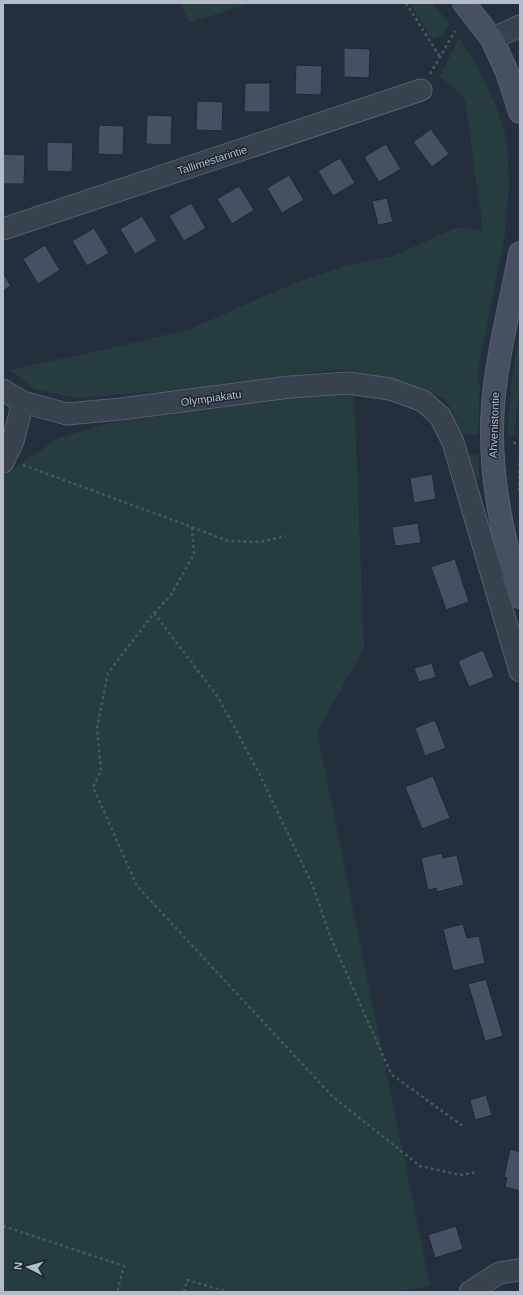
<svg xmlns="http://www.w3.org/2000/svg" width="523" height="1295" font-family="Arial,sans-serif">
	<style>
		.green { fill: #263c3f }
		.building { fill: #455162; stroke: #1f2835 }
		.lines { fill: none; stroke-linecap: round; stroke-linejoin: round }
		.minor-casing { stroke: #565f6c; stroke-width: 23 }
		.secondary-casing { stroke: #565f6c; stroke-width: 24 }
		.path { stroke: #44595c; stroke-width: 2.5; stroke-dasharray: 3 3; stroke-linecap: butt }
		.minor { stroke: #38414e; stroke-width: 21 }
		.secondary { stroke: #465061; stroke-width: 22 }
		.labels { text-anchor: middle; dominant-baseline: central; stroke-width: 3; stroke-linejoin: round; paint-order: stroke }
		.street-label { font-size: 11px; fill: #b4bcc9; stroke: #1d2633 }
	</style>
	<rect width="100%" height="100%" fill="#242f3e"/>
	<!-- green -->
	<path class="green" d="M181,3H251L189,23Z
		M410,3H432L450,24L442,36L432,39Z
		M459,38L472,57L496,106L507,140L509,185L505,234L476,381L480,384L478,435L459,434L453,413L445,399L399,380L342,369L179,390L76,398L34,389L9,370L112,348L190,329L288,286L347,265L391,257L458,227L483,231L465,99L440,76Z
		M520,325V382L514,435H507L512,377Z
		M354,393L364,648L317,732L430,1286L394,1292H3V475L59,438L105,424L316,394Z
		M467,454L478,455L480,481L474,477Z"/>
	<!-- building -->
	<path class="building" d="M344,48L370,49L369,78L344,77Z
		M296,65L322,66L321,95L295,94Z
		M245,83H270V112H244Z
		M197,101L223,102L222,131L196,130Z
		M147,115L172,116L171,145L146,144Z
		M99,125L124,126L123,155L98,154Z
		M431,129L449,154L432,167L413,142Z
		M47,142L73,143L72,172L47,171Z
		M386,144L401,169L379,182L364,157Z
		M3,154L25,155L24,184H3Z
		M340,158L355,183L333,196L318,171Z
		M289,175L304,200L282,213L267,188Z
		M239,186L254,210L232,224L217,199Z
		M387,198L393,222L378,225L372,201Z
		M191,203L206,228L184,241L169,216Z
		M142,216L157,241L135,254L120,229Z
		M94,228L109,253L87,266L72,241Z
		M45,245L60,270L38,284L23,259Z
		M3,273L11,286L3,291Z
		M432,474L436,499L414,503L410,478Z
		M418,523L421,543L395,546L392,527Z
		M455,559L469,602L446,610L431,567Z
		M483,650L494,677L469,687L458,661Z
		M432,663L436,677L419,682L414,668Z
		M435,720L446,748L425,756L415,728Z
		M433,776L450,818L422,829L405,787Z
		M442,853L443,858L457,855L464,885L437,892L436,888L428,890L421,858Z
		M463,924L467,938L479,936L485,963L453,971L443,929Z
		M486,979L503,1036L485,1041L468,984Z
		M486,1095L492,1115L475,1120L470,1100Z
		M510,1149L520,1152V1191L505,1187L507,1178L504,1177Z
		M456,1226L463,1249L435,1258L428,1235Z"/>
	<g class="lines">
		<!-- minor casing -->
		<g class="minor-casing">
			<path id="minor" d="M492,39L520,26
				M3,229L421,90
				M3,390L23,402L67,414L121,409L290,387L348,383L390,389L423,401L440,416L453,442L520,671
				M3,462L13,441L23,402
				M470,1292L499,1273L520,1270"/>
		</g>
		<!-- secondary casing -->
		<g class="secondary-casing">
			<path id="secondary" d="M464,3L492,39L507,72L520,112
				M520,253C511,304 497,354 493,406C488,471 502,534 520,597"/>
		</g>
		<!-- path -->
		<path class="path" d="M406,3L440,57
			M430,74L455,31
			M513,443H520
			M23,465L192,527L228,541L260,542L286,536
			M519,491L520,457
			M192,527L194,554L171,595L154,613L108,673L97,728L101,771L93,787L137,886L332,1096L420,1166L460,1175L477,1172
			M154,613L218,697L260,775L312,884L331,938L391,1074L464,1127
			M3,1226L124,1266L117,1292
			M184,1292L187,1280L228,1292"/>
		<!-- minor -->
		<use href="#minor" class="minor"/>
		<!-- secondary -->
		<use href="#secondary" class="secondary"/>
	</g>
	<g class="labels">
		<!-- street labels -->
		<g class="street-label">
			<text transform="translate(212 160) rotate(-18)">Tallimestarintie</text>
			<text transform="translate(211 398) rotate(-8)">Olympiakatu</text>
			<text transform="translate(494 425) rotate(-88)">Ahvenistontie</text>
		</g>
	</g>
	<!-- border -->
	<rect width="523" height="1295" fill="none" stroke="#b4bcc9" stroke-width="8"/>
	<!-- north arrow -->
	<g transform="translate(28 1267) rotate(276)" stroke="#1d2633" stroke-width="3" paint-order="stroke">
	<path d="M0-3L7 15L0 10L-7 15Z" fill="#b4bcc9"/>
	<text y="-6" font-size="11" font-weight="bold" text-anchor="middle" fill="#b4bcc9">N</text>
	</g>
</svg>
